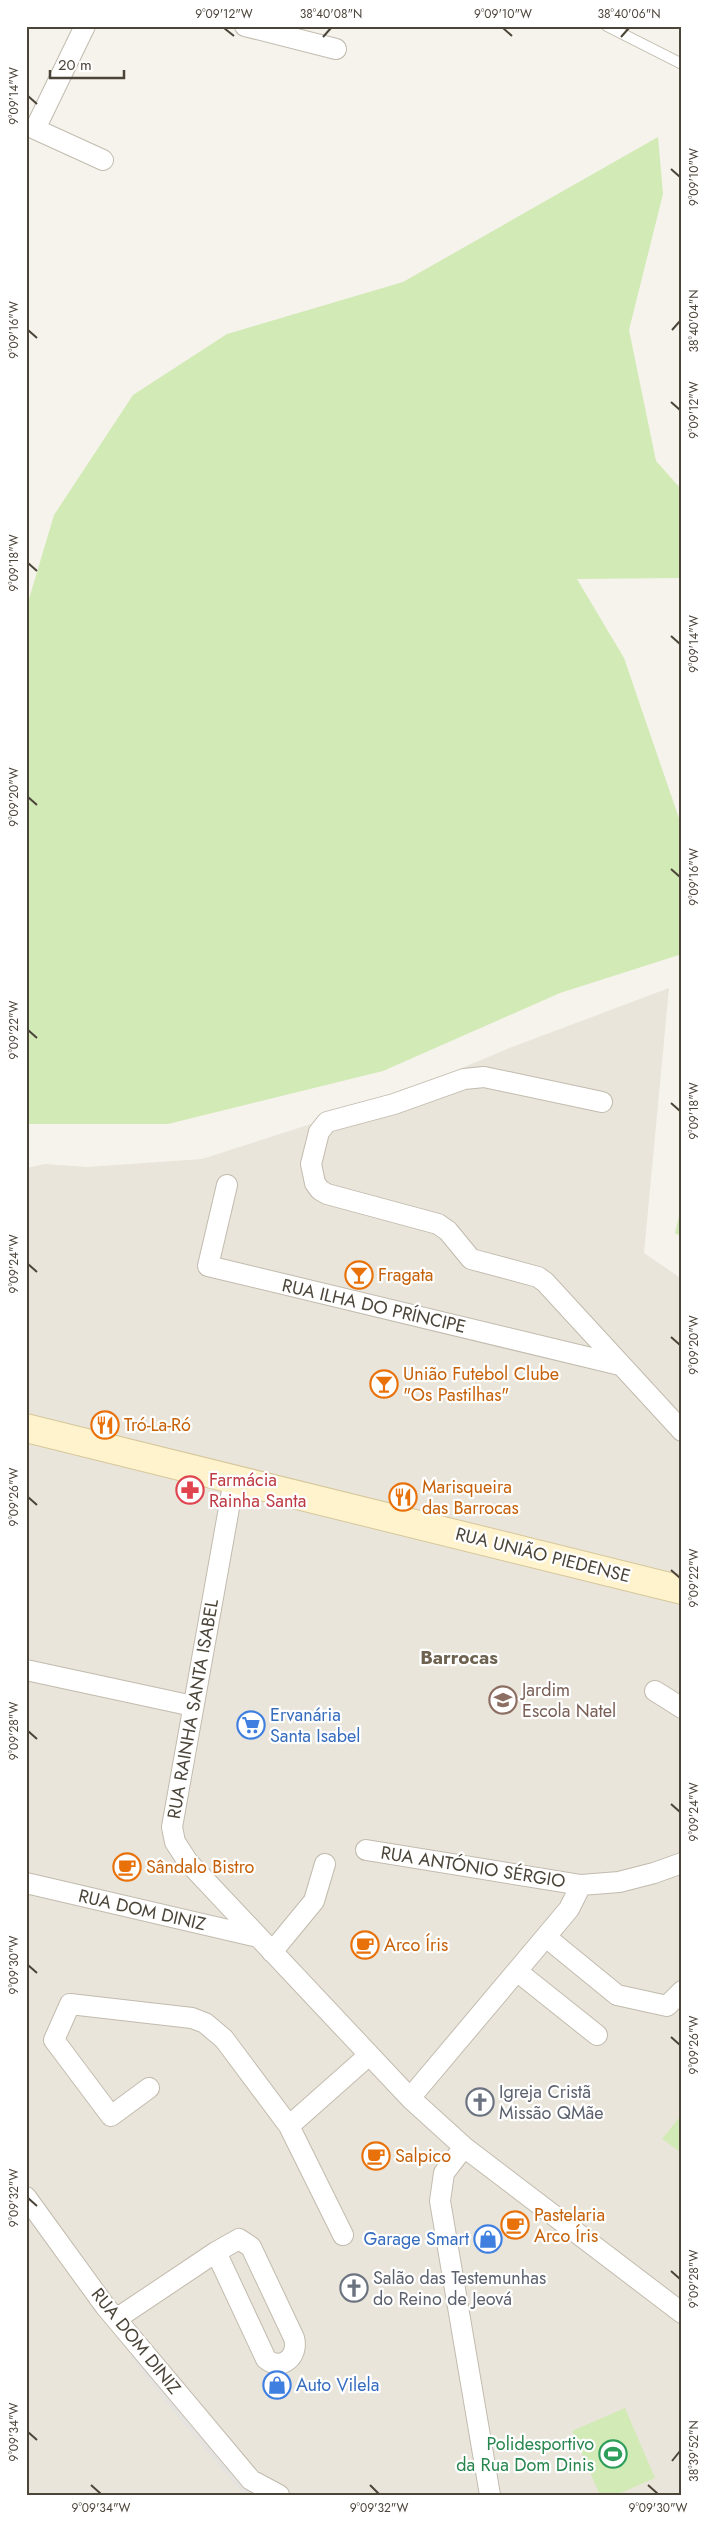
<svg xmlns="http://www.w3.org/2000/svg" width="708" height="2521" font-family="Jost,sans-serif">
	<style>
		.residential { fill: #eae5da }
		.green { fill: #d2eab5 }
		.parking { fill: #e5e3e0 }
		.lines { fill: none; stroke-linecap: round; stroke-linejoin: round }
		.lane-casing { stroke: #c2bbae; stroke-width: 12 }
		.street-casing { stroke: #c2bbae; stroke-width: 22 }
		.secondary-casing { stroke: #d6c79b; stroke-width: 30 }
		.lane { stroke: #fff; stroke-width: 10 }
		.street { stroke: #fff; stroke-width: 20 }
		.secondary { stroke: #fff3cd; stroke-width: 28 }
		.ticks { fill: none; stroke: #4b4439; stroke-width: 2 }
		.labels { text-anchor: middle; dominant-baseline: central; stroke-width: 4.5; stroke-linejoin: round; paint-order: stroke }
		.food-label { font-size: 18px; fill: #c56008; stroke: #fff; text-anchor: start }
		.street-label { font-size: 18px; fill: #4b4439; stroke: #fff }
		.health-label { font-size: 18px; fill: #be3a42; stroke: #fff; text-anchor: start }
		.education-label { font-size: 18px; fill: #785e54; stroke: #fff; text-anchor: start }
		.shop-label { font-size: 18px; fill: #366cbe; stroke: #fff; text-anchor: start }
		.worship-label { font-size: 18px; fill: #5b616d; stroke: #fff; text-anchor: start }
		.leisure-label { font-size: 18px; fill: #27864d; stroke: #fff; text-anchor: end }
		.neighbourhood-label { font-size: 19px; font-weight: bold; fill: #6e6250; stroke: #fff }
		.neatline { fill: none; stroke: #4b4439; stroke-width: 2 }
		.ticks-label { font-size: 12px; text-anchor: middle; fill: #4b4439 }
	</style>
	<rect width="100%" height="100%" fill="#f6f3ec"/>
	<!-- residential -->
	<path class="residential" d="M669,988L644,1253L682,1279V2495H26V1168L45,1164L87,1167L202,1159L386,1100L507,1049Z"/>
	<!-- green -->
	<path class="green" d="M658,137L663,194L629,330L656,461L682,490V578L577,579L624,658L682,827V954L560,993L383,1071L168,1124H26V609L54,515L133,395L227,334L403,282Z
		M682,1203V1237L675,1233Z
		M682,2114V2153L662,2139Z
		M625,2408L655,2478L616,2495H600L572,2431Z"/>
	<!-- parking -->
	<path class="parking" d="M137,2352L180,2407L253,2495H244L174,2412L131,2357Z"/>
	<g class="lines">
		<!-- lane casing -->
		<g class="lane-casing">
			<path id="lane" d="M607,26L682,64"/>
		</g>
		<!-- street casing -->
		<g class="street-casing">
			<path id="street" d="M85,26L35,129L103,160
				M245,26L336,49
				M602,1102L484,1077L464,1079L394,1104L327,1122L319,1132L311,1164L315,1183L320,1190L327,1194L438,1224L448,1231L471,1259L538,1277L545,1282L682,1431
				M227,1185L208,1266L620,1365
				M234,1480L172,1827L175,1842L188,1862L410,2098L464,2147L682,2313
				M26,1670L193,1706
				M655,1691L682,1708
				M366,1850L581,1885L619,1882L654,1873L682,1863
				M26,1883L258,1937
				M546,1937L617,1995L667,2006L682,1991
				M272,1952L314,1901L325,1864
				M518,1972L597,2035
				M149,2088L111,2116L54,2040L70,2004L192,2018L205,2023L224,2039L289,2126L343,2235
				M410,2098L569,1909L581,1885
				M289,2126L368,2056
				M464,2147L444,2173L440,2201L490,2495
				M26,2197L105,2306L251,2480L279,2495
				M116,2319L216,2252L266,2359C282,2372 299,2356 294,2338L251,2247L239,2239L216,2252"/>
		</g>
		<!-- secondary casing -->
		<g class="secondary-casing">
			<path id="secondary" d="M26,1428L682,1590"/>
		</g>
		<!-- lane -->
		<use href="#lane" class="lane"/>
		<!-- street -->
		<use href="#street" class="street"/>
		<!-- secondary -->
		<use href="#secondary" class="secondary"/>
	</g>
	<!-- ticks -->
	<path class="ticks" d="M224,28L234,36M503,28L512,36M323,37L331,28M621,37L629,28M28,96L37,104M671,169L680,177M28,330L37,338M672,330L680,321M671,402L680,410M28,563L37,571M671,636L680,644M28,797L37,805M671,869L680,877M28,1030L37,1038M671,1103L680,1111M28,1264L37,1272M671,1337L680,1345M28,1497L37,1505M671,1570L680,1578M28,1731L37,1739M671,1804L680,1812M28,1965L37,1973M671,2037L680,2045M28,2198L37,2206M671,2271L680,2279M28,2432L37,2440M672,2461L680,2451M91,2485L101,2494M370,2485L379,2494M648,2485L658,2494"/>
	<!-- icons -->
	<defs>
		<g id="bar-ring" transform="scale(1.4375)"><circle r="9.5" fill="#fff" stroke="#e8710a" stroke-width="1.5"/><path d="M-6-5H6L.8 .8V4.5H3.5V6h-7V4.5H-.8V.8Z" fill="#e8710a"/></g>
		<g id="restaurant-ring" transform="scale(1.4375)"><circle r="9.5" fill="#fff" stroke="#e8710a" stroke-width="1.5"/><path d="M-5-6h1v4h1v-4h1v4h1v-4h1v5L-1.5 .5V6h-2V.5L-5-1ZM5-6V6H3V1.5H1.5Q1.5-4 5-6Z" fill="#e8710a"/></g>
		<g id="pharmacy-ring" transform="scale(1.4375)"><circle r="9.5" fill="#fff" stroke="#e0444e" stroke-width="1.5"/><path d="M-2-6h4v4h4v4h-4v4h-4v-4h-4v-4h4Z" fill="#e0444e"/></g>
		<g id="school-ring" transform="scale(1.4375)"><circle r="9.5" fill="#fff" stroke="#8d6e63" stroke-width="1.5"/><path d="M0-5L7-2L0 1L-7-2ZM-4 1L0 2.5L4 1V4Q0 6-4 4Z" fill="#8d6e63"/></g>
		<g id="supermarket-ring" transform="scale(1.4375)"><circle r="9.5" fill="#fff" stroke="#3f7fe0" stroke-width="1.5"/><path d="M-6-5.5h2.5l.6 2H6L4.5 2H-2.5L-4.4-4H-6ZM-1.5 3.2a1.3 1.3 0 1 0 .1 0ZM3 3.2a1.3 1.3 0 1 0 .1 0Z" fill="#3f7fe0"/></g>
		<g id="cafe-ring" transform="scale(1.4375)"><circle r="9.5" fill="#fff" stroke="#e8710a" stroke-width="1.5"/><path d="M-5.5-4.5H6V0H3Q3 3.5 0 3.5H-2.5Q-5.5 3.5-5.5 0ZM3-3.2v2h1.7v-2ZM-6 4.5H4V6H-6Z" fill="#e8710a"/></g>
		<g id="church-ring" transform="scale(1.4375)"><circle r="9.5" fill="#fff" stroke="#6b7280" stroke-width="1.5"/><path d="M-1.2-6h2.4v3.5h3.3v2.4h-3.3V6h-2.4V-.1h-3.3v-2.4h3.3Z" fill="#6b7280"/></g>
		<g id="shop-ring" transform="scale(1.4375)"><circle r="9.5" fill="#fff" stroke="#3f7fe0" stroke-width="1.5"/><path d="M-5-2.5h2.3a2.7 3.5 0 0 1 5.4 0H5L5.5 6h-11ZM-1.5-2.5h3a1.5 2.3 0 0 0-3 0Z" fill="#3f7fe0"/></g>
		<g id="stadium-ring" transform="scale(1.4375)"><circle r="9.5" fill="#fff" stroke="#2e9e5b" stroke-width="1.5"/><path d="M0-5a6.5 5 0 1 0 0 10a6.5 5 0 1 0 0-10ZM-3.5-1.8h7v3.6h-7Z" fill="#2e9e5b"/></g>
	</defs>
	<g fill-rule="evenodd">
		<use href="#bar-ring" x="359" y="1275"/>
		<use href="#bar-ring" x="384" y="1384"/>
		<use href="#restaurant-ring" x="105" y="1425"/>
		<use href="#pharmacy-ring" x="190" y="1490"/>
		<use href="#restaurant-ring" x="403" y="1497"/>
		<use href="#school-ring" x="503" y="1700"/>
		<use href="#supermarket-ring" x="251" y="1725"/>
		<use href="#cafe-ring" x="127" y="1867"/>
		<use href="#cafe-ring" x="365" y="1945"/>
		<use href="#church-ring" x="480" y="2102"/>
		<use href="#cafe-ring" x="376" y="2156"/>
		<use href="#cafe-ring" x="515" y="2225"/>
		<use href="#shop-ring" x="488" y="2239"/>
		<use href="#church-ring" x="354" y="2288"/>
		<use href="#shop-ring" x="277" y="2385"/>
		<use href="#stadium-ring" x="613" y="2454"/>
	</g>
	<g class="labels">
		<!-- food labels -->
		<g class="food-label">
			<text x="378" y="1275">Fragata</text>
			<text x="403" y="1374">União Futebol Clube<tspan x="403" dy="21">"Os Pastilhas"</tspan></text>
			<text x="124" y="1425">Tró-La-Ró</text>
			<text x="422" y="1487">Marisqueira<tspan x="422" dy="21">das Barrocas</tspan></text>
			<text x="146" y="1867">Sândalo Bistro</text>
			<text x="384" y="1945">Arco Íris</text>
			<text x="395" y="2156">Salpico</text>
			<text x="534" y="2215">Pastelaria<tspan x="534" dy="21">Arco Íris</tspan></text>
		</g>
		<!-- street labels -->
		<g class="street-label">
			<text transform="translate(374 1306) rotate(13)">RUA ILHA DO PRÍNCIPE</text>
			<text transform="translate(543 1555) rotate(14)">RUA UNIÃO PIEDENSE</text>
			<text transform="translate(193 1709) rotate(-80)">RUA RAINHA SANTA ISABEL</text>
			<text transform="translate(473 1867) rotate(9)">RUA ANTÓNIO SÉRGIO</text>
			<text transform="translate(142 1910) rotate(13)">RUA DOM DINIZ</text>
			<text transform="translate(136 2341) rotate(51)">RUA DOM DINIZ</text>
		</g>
		<!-- health labels -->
		<g class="health-label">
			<text x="209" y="1480">Farmácia<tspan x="209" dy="21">Rainha Santa</tspan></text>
		</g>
		<!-- education labels -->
		<g class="education-label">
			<text x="522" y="1690">Jardim<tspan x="522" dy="21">Escola Natel</tspan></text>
		</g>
		<!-- shop labels -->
		<g class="shop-label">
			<text x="270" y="1715">Ervanária<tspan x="270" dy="21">Santa Isabel</tspan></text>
			<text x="469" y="2239" text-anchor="end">Garage Smart</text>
			<text x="296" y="2385">Auto Vilela</text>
		</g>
		<!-- worship labels -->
		<g class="worship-label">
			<text x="499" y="2092">Igreja Cristã<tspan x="499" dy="21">Missão QMãe</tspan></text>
			<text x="373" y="2278">Salão das Testemunhas<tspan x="373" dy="21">do Reino de Jeová</tspan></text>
		</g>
		<!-- leisure labels -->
		<g class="leisure-label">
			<text x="594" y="2444">Polidesportivo<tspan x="594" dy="21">da Rua Dom Dinis</tspan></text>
		</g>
		<!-- neighbourhood labels -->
		<g class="neighbourhood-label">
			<text x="459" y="1657">Barrocas</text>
		</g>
	</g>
	<!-- border -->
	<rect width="708" height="2521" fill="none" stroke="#ffffff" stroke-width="55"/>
	<!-- scale -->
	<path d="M50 70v8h74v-8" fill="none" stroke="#4b4439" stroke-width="2.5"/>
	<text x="58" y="70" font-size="15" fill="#4b4439" stroke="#ffffff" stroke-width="4" paint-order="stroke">20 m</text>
	<rect x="28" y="28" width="652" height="2466" class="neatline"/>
	<g class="ticks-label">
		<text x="224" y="18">9°09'12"W</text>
		<text x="331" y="18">38°40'08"N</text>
		<text x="503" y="18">9°09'10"W</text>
		<text x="629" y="18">38°40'06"N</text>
		<text transform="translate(14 96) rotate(-90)" y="4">9°09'14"W</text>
		<text transform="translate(694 177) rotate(-90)" y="4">9°09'10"W</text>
		<text transform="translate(694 321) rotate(-90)" y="4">38°40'04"N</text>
		<text transform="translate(14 330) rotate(-90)" y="4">9°09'16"W</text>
		<text transform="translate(694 410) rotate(-90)" y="4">9°09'12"W</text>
		<text transform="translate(14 563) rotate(-90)" y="4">9°09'18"W</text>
		<text transform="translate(694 644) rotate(-90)" y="4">9°09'14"W</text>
		<text transform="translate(14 797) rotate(-90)" y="4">9°09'20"W</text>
		<text transform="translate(694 877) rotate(-90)" y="4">9°09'16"W</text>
		<text transform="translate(14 1030) rotate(-90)" y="4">9°09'22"W</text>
		<text transform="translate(694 1111) rotate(-90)" y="4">9°09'18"W</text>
		<text transform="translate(14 1264) rotate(-90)" y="4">9°09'24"W</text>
		<text transform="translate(694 1345) rotate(-90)" y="4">9°09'20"W</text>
		<text transform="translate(14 1497) rotate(-90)" y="4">9°09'26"W</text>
		<text transform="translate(694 1578) rotate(-90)" y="4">9°09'22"W</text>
		<text transform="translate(14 1731) rotate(-90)" y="4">9°09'28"W</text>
		<text transform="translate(694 1812) rotate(-90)" y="4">9°09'24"W</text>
		<text transform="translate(14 1965) rotate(-90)" y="4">9°09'30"W</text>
		<text transform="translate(694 2045) rotate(-90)" y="4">9°09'26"W</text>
		<text transform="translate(14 2198) rotate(-90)" y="4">9°09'32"W</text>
		<text transform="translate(694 2279) rotate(-90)" y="4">9°09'28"W</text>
		<text transform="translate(14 2432) rotate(-90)" y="4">9°09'34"W</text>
		<text transform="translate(694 2451) rotate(-90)" y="4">38°39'52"N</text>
		<text x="101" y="2512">9°09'34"W</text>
		<text x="379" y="2512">9°09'32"W</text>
		<text x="658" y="2512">9°09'30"W</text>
	</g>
</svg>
